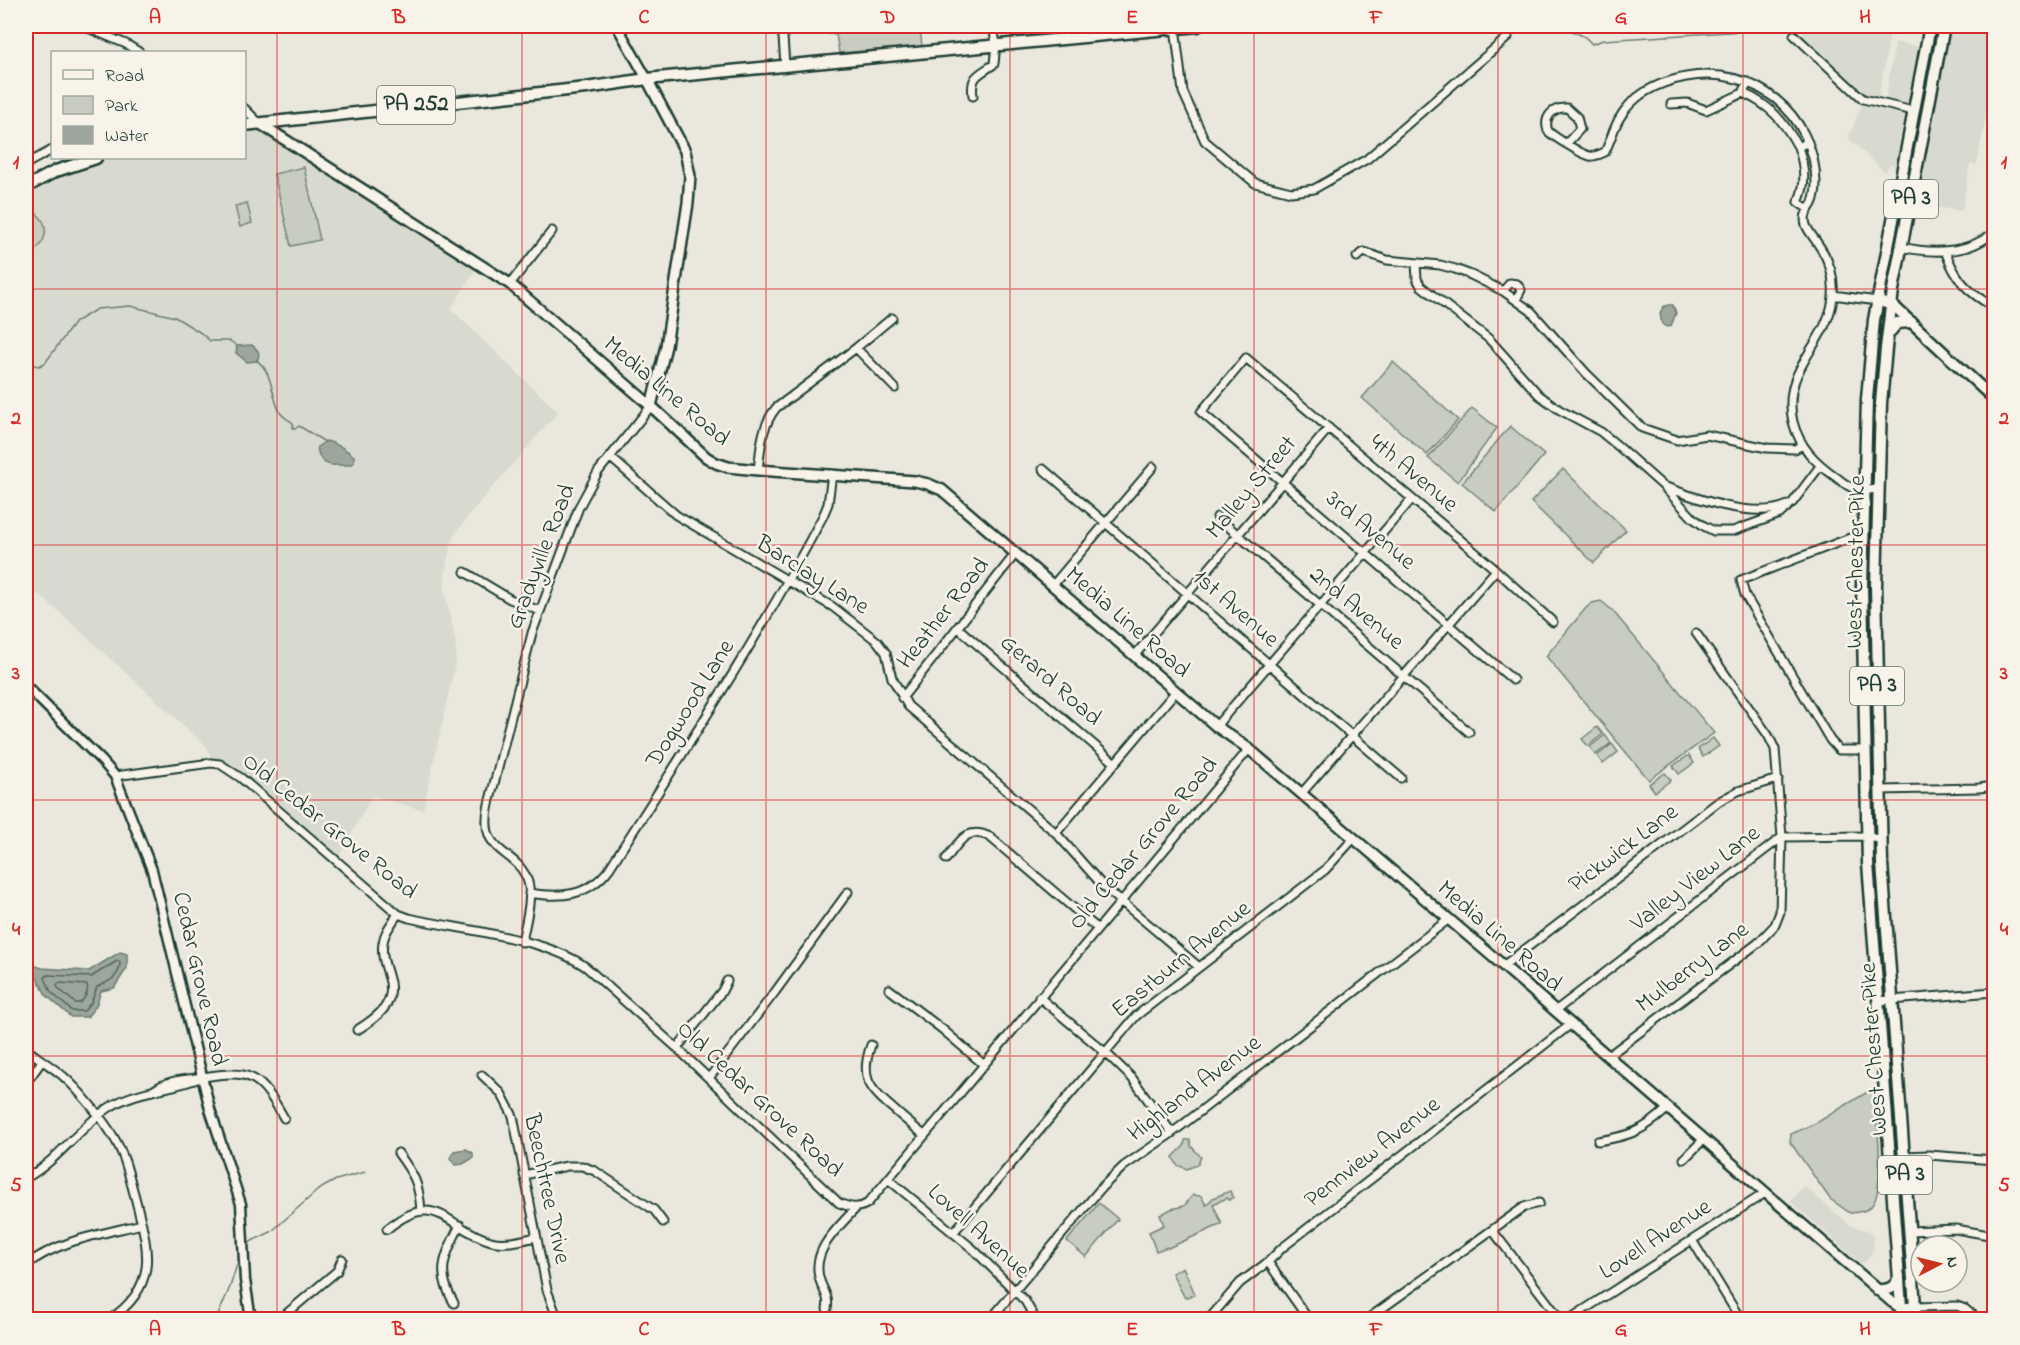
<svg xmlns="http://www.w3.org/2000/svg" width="2020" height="1345" font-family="'Indie Flower',sans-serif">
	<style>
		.built { fill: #d9dacf }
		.green { fill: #c8ccc1; stroke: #74847a; stroke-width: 1.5 }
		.water { fill: #9ca69c; stroke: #6a7c72; stroke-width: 1.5 }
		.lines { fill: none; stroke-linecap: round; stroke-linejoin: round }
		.shore { stroke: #51675e; stroke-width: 1.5 }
		.stream { stroke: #6a7c72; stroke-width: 1.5 }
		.minor-casing { stroke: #1f3d34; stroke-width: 11 }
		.tertiary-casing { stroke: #1f3d34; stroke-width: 13 }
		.secondary-casing { stroke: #1f3d34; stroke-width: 14 }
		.primary-casing { stroke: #1f3d34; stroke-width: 15 }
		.trunk-casing { stroke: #1f3d34; stroke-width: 15 }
		.minor { stroke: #f7f3e8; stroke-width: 7 }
		.tertiary { stroke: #f7f3e8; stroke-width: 8 }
		.secondary { stroke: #f7f3e8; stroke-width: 9 }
		.primary { stroke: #f7f3e8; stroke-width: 10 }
		.trunk { stroke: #f7f3e8; stroke-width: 10 }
		.grid { fill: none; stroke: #d62828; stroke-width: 1.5; stroke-opacity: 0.55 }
		.labels { text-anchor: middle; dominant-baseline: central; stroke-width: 5; stroke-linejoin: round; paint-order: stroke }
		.shield { fill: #f7f3e8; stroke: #60746a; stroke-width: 1.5 }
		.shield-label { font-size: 22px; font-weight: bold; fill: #1f3d34 }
		.street-label { font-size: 24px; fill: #1f3d34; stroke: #f7f3e8 }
		.neatline { fill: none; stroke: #d62828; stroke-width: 2 }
		.grid-label { font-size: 20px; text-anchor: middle; font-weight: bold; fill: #d62828 }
	</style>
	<rect width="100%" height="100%" fill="#eae8dd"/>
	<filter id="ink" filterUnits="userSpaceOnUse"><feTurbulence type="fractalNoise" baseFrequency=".0167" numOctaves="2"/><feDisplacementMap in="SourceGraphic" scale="12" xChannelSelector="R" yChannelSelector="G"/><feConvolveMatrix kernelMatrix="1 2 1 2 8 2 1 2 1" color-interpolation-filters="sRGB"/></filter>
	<g filter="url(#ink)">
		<!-- built -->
		<path class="built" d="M1807,26H1923L1922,34L1891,29L1879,95L1873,99L1863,94L1796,42Z
			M1949,26H1994V74L1977,165L1970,164L1962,211L1915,204Z
			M1895,42L1920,47L1908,105L1885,102Z
			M1862,105L1902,114L1904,116L1895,167L1890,164L1885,172L1848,138Z
			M259,123L479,264L451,309L558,412L473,510L454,536L447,561L444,587L456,642V660L423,810L372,796L338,859L242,776L231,767L212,760L206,746L58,611L26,584V187L96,158H244L245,125Z
			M1804,1186L1850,1225L1869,1231L1874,1237V1247L1869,1258L1861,1264L1790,1201Z"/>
		<!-- green -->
		<path class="green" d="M827,26H920L922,47L839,53L836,34H828Z
			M304,167L320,240L291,246L274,174Z
			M247,203L252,223L240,227L235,206Z
			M36,213C53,227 45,249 26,254V217Z
			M1393,362L1458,420L1427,455L1362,398Z
			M1472,408L1497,428L1458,482L1428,458Z
			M1510,426L1544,455L1496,512L1462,483Z
			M1563,469L1626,530L1594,563L1531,502Z
			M1601,601L1612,610L1714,733L1649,780L1546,656L1586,608L1592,603Z
			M1597,727L1603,734L1588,746L1582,739Z
			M1605,735L1611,743L1595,755L1590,747Z
			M1713,738L1719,746L1703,757L1698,749Z
			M1612,744L1618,752L1603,764L1597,756Z
			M1689,755L1694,763L1679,774L1673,766Z
			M1665,773L1671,780L1655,792L1649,784Z
			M1874,1088C1876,1112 1886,1189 1872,1205C1867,1212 1858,1212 1850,1213L1830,1199L1790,1142L1791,1134L1818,1122Z
			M1185,1140H1190L1191,1146L1201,1157L1197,1165L1187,1169L1177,1165L1173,1157L1184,1146Z
			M1230,1191L1233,1198L1229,1200L1227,1198L1213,1204L1222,1224L1168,1248L1167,1247L1156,1251L1149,1232L1164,1225L1160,1215L1171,1209L1184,1206L1193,1195L1201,1196L1206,1205L1213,1198Z
			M1099,1203L1118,1219L1086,1257L1067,1241Z
			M1183,1267L1195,1294L1185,1298L1172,1273Z"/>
		<!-- water -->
		<path class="water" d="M1668,305H1673L1676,313L1671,326L1667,327L1662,324L1660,313L1663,307Z
			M252,345C258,350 261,352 257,361L247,362L236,353L237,346Z
			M326,441C337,443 345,449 354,456V462C349,466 347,465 341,465C326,466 319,463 317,447Z
			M120,952L127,954V968L114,988L101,991L96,1006L87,1017H71L46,995L30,964L42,968L89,971Z
			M466,1149L473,1153V1158L463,1164L455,1165L450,1158L454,1151Z"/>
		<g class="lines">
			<!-- shore -->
			<path class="shore" d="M117,961L120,962C120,978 109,981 97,987L91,1003L84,1011H72L51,992L45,978L47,975L91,977Z
				M60,983L87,985C89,990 85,999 80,1003H75L58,988L57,985Z"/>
			<!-- stream -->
			<path class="stream" d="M1562,26L1585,37L1592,44L1603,40L1761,30
				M256,360C272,370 271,393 279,410C281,417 288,419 293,423V428L295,429L299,426L325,442
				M26,363L39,366L45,363L75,322L97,309L130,306L175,317L201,333L210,341H230L237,346
				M246,1247L252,1241L271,1232L318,1190L336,1180L365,1172
				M216,1320L230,1287L240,1255"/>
			<!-- minor casing -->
			<g class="minor-casing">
				<path id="minor" d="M83,26L126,44L139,52
					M779,26L783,37L785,66
					M1175,27L1183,92L1205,141L1255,183L1291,192L1314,189L1367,159L1508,37
					M1794,35L1863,99L1913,111
					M1748,82L1743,93C1770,105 1784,121 1798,147L1808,142
					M973,96C970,75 979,75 994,64L996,44L993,26
					M1671,104L1687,103L1706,110L1743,93
					M244,108L259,123
					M1567,143L1580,129L1577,117L1567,108C1553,107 1543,117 1548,131C1554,137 1583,155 1590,156C1595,157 1600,154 1605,152C1610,142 1613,130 1619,119C1633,94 1659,82 1686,77C1753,64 1815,114 1816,182C1816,189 1815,198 1812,204C1808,211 1803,215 1806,225C1808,231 1814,238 1818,244C1831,262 1836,282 1832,304C1823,348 1781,370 1793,422C1800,448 1815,462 1836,477C1842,482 1848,487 1856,489C1863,491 1871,490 1878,489
					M1798,147C1804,164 1807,185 1798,202L1808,209
					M26,164L52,150
					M1901,247C1933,254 1969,254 1994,232
					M1945,251C1956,280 1967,292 1994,307
					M1357,257L1364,252L1387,260L1440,265L1455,269L1471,275L1503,291L1531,311L1586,373L1642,428L1677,440L1707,435L1767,448L1795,449L1802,445
					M1416,263L1417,279L1421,286L1489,339L1539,395L1560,410L1601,432L1618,446L1663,486L1693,518L1704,526L1714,531H1733L1780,514L1793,502L1820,466
					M510,284L552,231
					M1503,291L1510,283L1517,284L1521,290L1516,300
					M1833,295L1877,301
					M856,348L895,388
					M610,457L676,515L833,607L877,641L886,653L892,678L908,706L1056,833L1103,886L1199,967
					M1043,469L1401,778
					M758,470C761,447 761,427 776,408L856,348L892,318
					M1666,487C1698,499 1754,520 1788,505
					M1217,517L1469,732
					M1863,533L1741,580L1745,595L1830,740L1839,750H1864
					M465,572L510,599L540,611
					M1053,585L1153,467
					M958,628L1115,763
					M1135,655L1329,428
					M1513,680L1201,412L1246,358L1496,570L1553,622
					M902,698L1016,553
					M1216,726L1412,499
					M115,776L211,763L220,764L241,778L398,914L409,918C461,930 543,937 586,967L677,1048L839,1203C849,1207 858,1210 868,1203L1249,749
					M1880,790L1979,788L1994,786
					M1301,794L1496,570
					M1056,833L1176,691
					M946,859C959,843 966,825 990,837L1098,929
					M529,893C561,898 588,897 609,869C683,753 759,638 823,516L828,504L832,474
					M522,942C525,924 533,899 528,882C517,847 477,857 489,804L532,633L579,507L598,472L651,406
					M1503,966L1718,802L1738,791L1778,779
					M889,989L942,1029L983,1064
					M1039,997L1106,1053L1132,1078L1172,1133
					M1878,1001L1994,992
					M1555,1011L1782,837L1867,836L1881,840
					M357,1030C378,1017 398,1003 388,975C385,964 381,955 383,943C384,932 392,923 398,914
					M871,1045C860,1076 868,1088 891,1107C902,1117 913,1126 924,1135
					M677,1048L722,991L727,981
					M26,1049C38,1058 51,1066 63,1076C79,1090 102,1118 113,1136C125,1155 129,1176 135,1197C148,1248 161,1285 109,1320
					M1607,1057L1758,943L1775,925L1780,912L1782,837L1775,749L1768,735L1696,633
					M482,1075L501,1093L513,1116L547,1290L558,1320
					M709,1078L775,992L848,892
					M26,1083L42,1061
					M154,1090C169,1079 186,1080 203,1077C251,1069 260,1075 284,1118
					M1598,1141C1630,1136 1643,1131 1667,1109
					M398,1153C414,1175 419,1182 421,1211
					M1904,1156L1929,1155L1994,1160
					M1684,1159L1703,1140
					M524,1175L567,1166H582L595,1171L654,1210L663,1222
					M26,1178C58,1161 79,1127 110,1107C137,1089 173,1090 202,1077
					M888,1179L973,1249L1025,1301L1036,1320
					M387,1229C437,1188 446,1228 491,1241C505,1245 522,1240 536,1237
					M1493,1231L1561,1320
					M1910,1231L1956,1229L1994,1236
					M953,1233L1136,1016L1325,870L1354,838
					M1692,1240L1741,1320
					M1268,1262L1309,1320
					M26,1265C59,1240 102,1234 142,1224
					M454,1303C435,1271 445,1256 460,1225
					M1915,1307L1957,1306L1965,1309L1978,1320
					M827,1309C830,1296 822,1290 819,1277C812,1249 839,1227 856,1208
					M279,1320L337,1271L342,1259
					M990,1320L1102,1187L1124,1166L1172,1133L1449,919
					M1208,1320L1240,1283L1268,1262L1282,1248L1570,1025
					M1366,1320L1524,1207L1539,1203
					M1568,1320L1765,1193"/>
			</g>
			<!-- tertiary casing -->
			<g class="tertiary-casing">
				<path id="tertiary" d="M617,26L647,79
					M26,686L102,761L115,776L152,870L210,1109L241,1204L245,1280L251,1320"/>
			</g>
			<!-- secondary casing -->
			<g class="secondary-casing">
				<path id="secondary" d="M647,79L685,151L690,176L688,203L666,346L651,406
					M259,123L510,284L651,406L706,457L716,463L728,467L758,470L915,481L928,484L942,490L1216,726L1249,749L1499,962L1892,1302L1901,1308L1915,1307
					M1877,301L1891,305L1897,309L1994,399"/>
			</g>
			<!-- primary casing -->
			<g class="primary-casing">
				<path id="primary" d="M244,125L586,88L647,79L1198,26
					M26,187L56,171L96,158"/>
			</g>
			<!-- trunk casing -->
			<g class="trunk-casing">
				<path id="trunk" d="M1888,334L1897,323L1911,322
					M1877,1290C1888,1291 1896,1288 1899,1276
					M1902,1320L1868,863L1862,586L1867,399L1874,320L1930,26
					M1916,1320L1882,863L1876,586L1881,403L1886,348L1893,290L1944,26"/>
			</g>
			<!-- minor -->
			<use href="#minor" class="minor"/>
			<!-- tertiary -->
			<use href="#tertiary" class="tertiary"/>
			<!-- secondary -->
			<use href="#secondary" class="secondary"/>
			<!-- primary -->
			<use href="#primary" class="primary"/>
			<!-- trunk -->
			<use href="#trunk" class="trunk"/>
		</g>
	</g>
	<!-- grid -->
	<path class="grid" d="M277,26V1320M522,26V1320M766,26V1320M1010,26V1320M1254,26V1320M1498,26V1320M1743,26V1320M26,289H1994M26,545H1994M26,800H1994M26,1056H1994"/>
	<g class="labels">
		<!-- shield labels -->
		<g class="shield">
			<rect x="377" y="86" width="78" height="38" rx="4.5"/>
			<rect x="1884" y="180" width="54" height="38" rx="4.5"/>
			<rect x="1850" y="667" width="54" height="38" rx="4.5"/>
			<rect x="1878" y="1156" width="54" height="38" rx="4.5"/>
		</g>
		<g class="shield-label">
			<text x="416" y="105">PA 252</text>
			<text x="1911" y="199">PA 3</text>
			<text x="1877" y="686">PA 3</text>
			<text x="1905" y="1175">PA 3</text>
		</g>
		<!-- street labels -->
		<g class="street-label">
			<text transform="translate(666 392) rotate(40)">Media Line Road</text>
			<text transform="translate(1413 474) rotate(40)">4th Avenue</text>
			<text transform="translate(1252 488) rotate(-50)">Malley Street</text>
			<text transform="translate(1370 531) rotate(40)">3rd Avenue</text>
			<text transform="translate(542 557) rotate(-69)">Gradyville Road</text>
			<text transform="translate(1857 562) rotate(-89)">West Chester Pike</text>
			<text transform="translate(812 576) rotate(32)">Barclay Lane</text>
			<text transform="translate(1235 609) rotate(41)">1st Avenue</text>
			<text transform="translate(1356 609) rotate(40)">2nd Avenue</text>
			<text transform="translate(944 614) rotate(-52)">Heather Road</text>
			<text transform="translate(1127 623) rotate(41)">Media Line Road</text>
			<text transform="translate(1050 681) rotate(41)">Gerard Road</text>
			<text transform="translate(691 704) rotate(-58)">Dogwood Lane</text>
			<text transform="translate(329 827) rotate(39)">Old Cedar Grove Road</text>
			<text transform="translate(1144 844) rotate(-50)">Old Cedar Grove Road</text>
			<text transform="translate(1624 849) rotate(-37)">Pickwick Lane</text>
			<text transform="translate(1696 879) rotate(-38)">Valley View Lane</text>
			<text transform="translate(1499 937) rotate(41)">Media Line Road</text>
			<text transform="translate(1182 960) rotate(-39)">Eastburn Avenue</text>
			<text transform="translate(1693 968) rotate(-37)">Mulberry Lane</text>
			<text transform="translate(199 979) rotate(77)">Cedar Grove Road</text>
			<text transform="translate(1875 1049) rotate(-94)">West Chester Pike</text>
			<text transform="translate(1195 1089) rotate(-37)">Highland Avenue</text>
			<text transform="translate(759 1100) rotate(43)">Old Cedar Grove Road</text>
			<text transform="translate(1373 1153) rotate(-38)">Pennview Avenue</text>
			<text transform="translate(546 1189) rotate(78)">Beechtree Drive</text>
			<text transform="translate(978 1232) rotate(42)">Lovell Avenue</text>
			<text transform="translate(1656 1240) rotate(-33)">Lovell Avenue</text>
		</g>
	</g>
	<!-- margin -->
	<rect width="2020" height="1345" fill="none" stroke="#f7f3e8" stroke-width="66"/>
	<!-- legend -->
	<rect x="51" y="51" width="195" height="108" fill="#f7f3e8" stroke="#a1aaa0" stroke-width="1.5"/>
	<rect x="63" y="70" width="30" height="9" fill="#f7f3e8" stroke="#a1aaa0" stroke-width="1.5"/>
	<text x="105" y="81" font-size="18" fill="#1f3d34">Road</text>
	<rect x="63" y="96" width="30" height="18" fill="#c8ccc1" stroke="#a1aaa0" stroke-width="1.5"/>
	<text x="105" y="111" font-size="18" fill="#1f3d34">Park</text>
	<rect x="63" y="126" width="30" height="18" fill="#9ca69c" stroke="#a1aaa0" stroke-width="1.5"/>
	<text x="105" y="141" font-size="18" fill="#1f3d34">Water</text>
	<!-- north arrow -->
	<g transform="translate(1939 1264) rotate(83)"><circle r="28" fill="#f7f3e8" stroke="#a1aaa0" stroke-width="1.5"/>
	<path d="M0-4.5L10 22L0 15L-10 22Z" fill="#c8321e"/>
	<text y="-9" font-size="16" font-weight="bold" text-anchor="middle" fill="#1f3d34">N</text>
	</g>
	<rect x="33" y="33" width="1954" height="1279" class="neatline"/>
	<g class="grid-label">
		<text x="155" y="23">A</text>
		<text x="399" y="23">B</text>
		<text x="644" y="23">C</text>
		<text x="888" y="23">D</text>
		<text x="1132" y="23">E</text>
		<text x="1376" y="23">F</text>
		<text x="1621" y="23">G</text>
		<text x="1865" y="23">H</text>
		<text x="16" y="168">1</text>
		<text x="2004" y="168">1</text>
		<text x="16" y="424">2</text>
		<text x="2004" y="424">2</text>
		<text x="16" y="679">3</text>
		<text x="2004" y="679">3</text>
		<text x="16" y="935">4</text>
		<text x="2004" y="935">4</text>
		<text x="16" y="1191">5</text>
		<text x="2004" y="1191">5</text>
		<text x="155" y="1335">A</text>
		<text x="399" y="1335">B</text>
		<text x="644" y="1335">C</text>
		<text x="888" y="1335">D</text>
		<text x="1132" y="1335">E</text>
		<text x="1376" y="1335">F</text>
		<text x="1621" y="1335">G</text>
		<text x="1865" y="1335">H</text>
	</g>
</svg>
